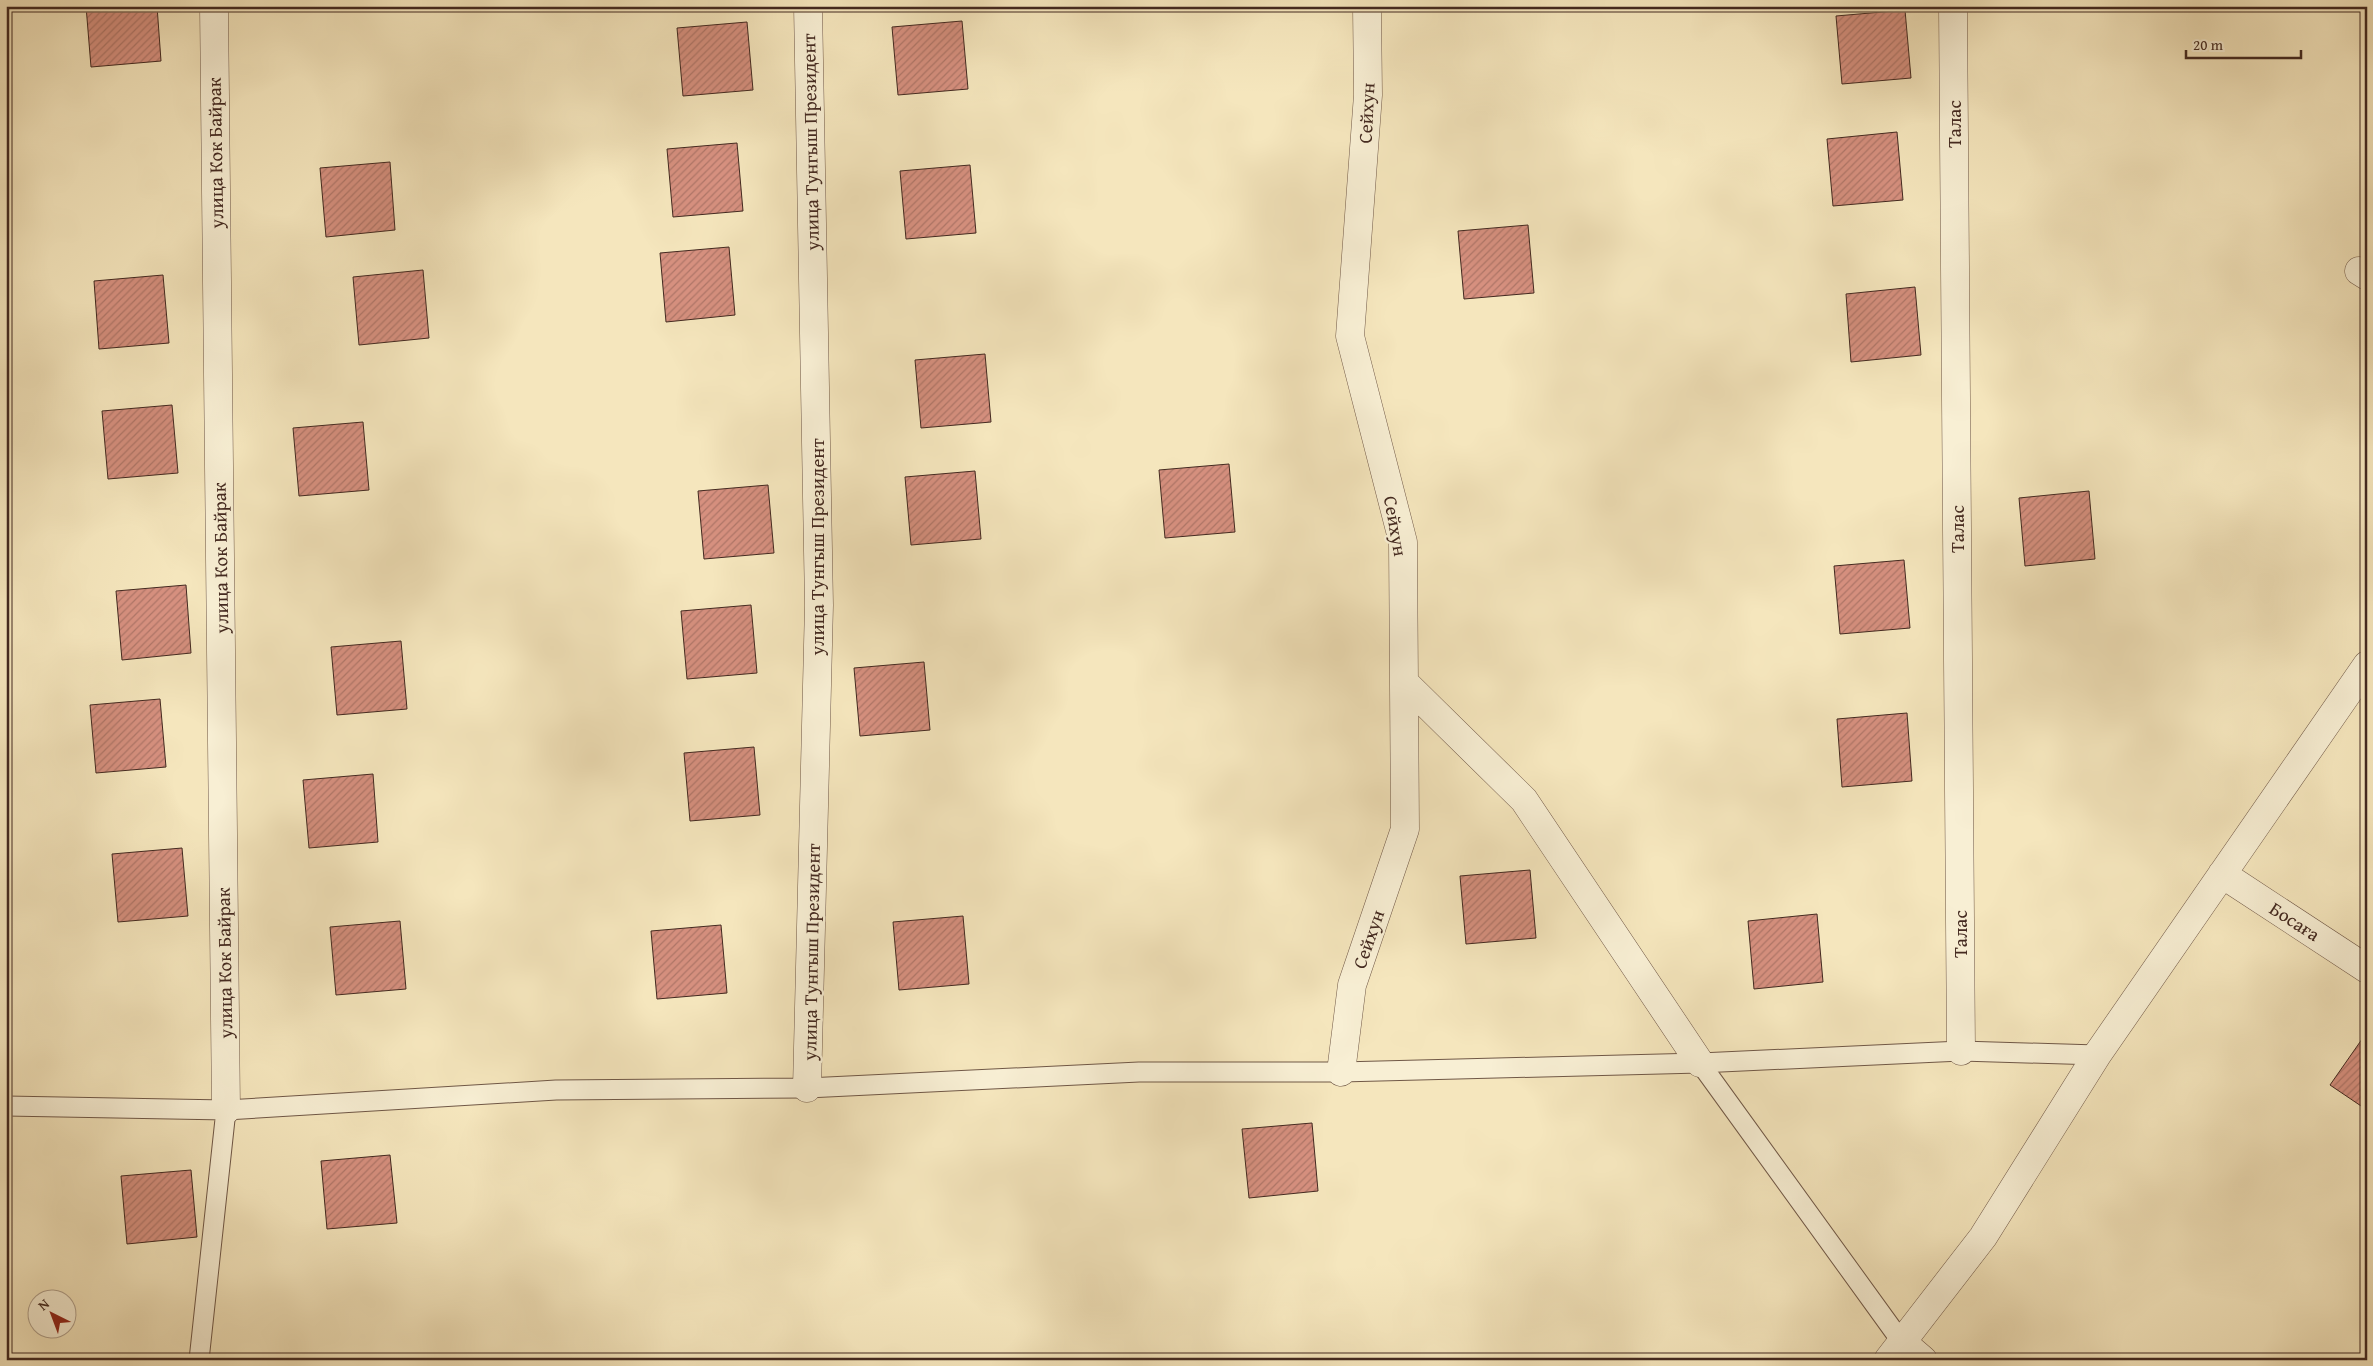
<svg xmlns="http://www.w3.org/2000/svg" width="2373" height="1366" font-family="'Gentium Book Plus',serif">
	<style>
		.building { fill: url(#building-hatch); stroke: #432920 }
		.lines { fill: none; stroke-linecap: round; stroke-linejoin: round }
		.service-casing { stroke: #705847; stroke-width: 21 }
		.minor-casing { stroke: #705847; stroke-width: 29 }
		.service { stroke: #f8efd4; stroke-width: 19 }
		.minor { stroke: #f8efd4; stroke-width: 28 }
		.labels { text-anchor: middle; dominant-baseline: central; stroke-width: 4.5; stroke-linejoin: round; paint-order: stroke }
		.street-label { font-size: 19px; fill: #432920; stroke: #f8efd4 }
	</style>
	<defs>
		<pattern id="building-hatch" width="6" height="6" patternUnits="userSpaceOnUse" patternTransform="scale(1.25)"><rect width="6" height="6" fill="#d6907f"/><path d="M-1 1l2-2M0 6l6-6M5 7l2-2" fill="none" stroke="#af7668"/></pattern>
	</defs>
	<rect width="100%" height="100%" fill="#f5e6bd"/>
	<filter id="stains"><feTurbulence type="fractalNoise" baseFrequency=".004" numOctaves="4"/><feColorMatrix values="0 0 0 0 .2 0 0 0 0 .09 0 0 0 0 .02 0 0 0 .5 -.17"/></filter>
	<radialGradient id="worn" r=".72"><stop offset=".6" stop-color="#630" stop-opacity="0"/><stop offset="1" stop-color="#630" stop-opacity=".3"/></radialGradient>
	<!-- building -->
	<path class="building" d="M86,6H157L161,61L91,67Z
		M1905,10L1911,78L1842,84L1836,16Z
		M962,21L968,89L898,95L892,27Z
		M747,22L753,90L683,96L677,28Z
		M1897,132L1903,200L1833,206L1827,139Z
		M737,143L743,211L673,217L667,149Z
		M390,162L395,230L326,237L320,168Z
		M970,165L976,233L906,239L900,171Z
		M1528,225L1534,293L1464,299L1458,231Z
		M729,247L735,315L666,322L660,253Z
		M423,270L429,338L359,345L353,277Z
		M163,275L169,343L99,349L94,281Z
		M1915,287L1921,355L1851,362L1846,294Z
		M985,354L991,422L921,428L915,360Z
		M172,405L178,473L108,479L102,411Z
		M363,422L369,490L299,496L293,428Z
		M1229,464L1235,532L1165,538L1159,470Z
		M975,471L981,539L911,545L905,477Z
		M768,485L774,553L704,559L698,491Z
		M2089,491L2095,559L2025,566L2019,498Z
		M1904,560L1910,628L1840,634L1834,566Z
		M186,585L191,653L122,660L116,591Z
		M751,605L757,673L687,679L681,611Z
		M401,641L407,709L337,715L331,647Z
		M924,662L930,730L860,736L854,668Z
		M160,699L166,767L96,773L90,705Z
		M1907,713L1912,781L1842,787L1837,719Z
		M754,747L760,815L690,821L684,753Z
		M373,774L378,842L309,848L303,780Z
		M182,848L188,916L118,922L112,854Z
		M1530,870L1536,938L1466,944L1460,876Z
		M1817,914L1823,982L1754,989L1748,921Z
		M963,916L969,984L899,990L893,922Z
		M400,921L406,989L336,995L330,927Z
		M721,925L727,993L657,999L651,931Z
		M2367,1032V1110L2330,1085Z
		M1312,1123L1318,1191L1249,1198L1242,1129Z
		M390,1155L397,1223L327,1229L321,1161Z
		M191,1170L197,1237L127,1244L121,1176Z"/>
	<g class="lines">
		<!-- service casing -->
		<g class="service-casing">
			<path id="service" d="M1700,1063L1901,1341
				M6,1106L226,1110L556,1090L807,1088L1139,1072H1341L1700,1063L1961,1051L2097,1055
				M199,1360L226,1110"/>
		</g>
		<!-- minor casing -->
		<g class="minor-casing">
			<path id="minor" d="M214,6L226,1110
				M1953,6L1961,1051
				M2359,271L2367,276
				M1404,682L1524,800L1700,1063
				M2222,874L2367,969
				M1341,1072L1352,985L1405,829L1403,542L1350,336L1368,95L1367,6
				M807,1088L819,605L808,6
				M1901,1341L1923,1360
				M1888,1360L1983,1237L2097,1055L2367,665"/>
		</g>
		<!-- service -->
		<use href="#service" class="service"/>
		<!-- minor -->
		<use href="#minor" class="minor"/>
	</g>
	<g class="labels">
		<!-- street labels -->
		<g class="street-label">
			<text transform="translate(1366 113) rotate(-87)">Сейхун</text>
			<text transform="translate(1954 124) rotate(-90)">Талас</text>
			<text transform="translate(810 142) rotate(-91)">улица Тунгыш Президент</text>
			<text transform="translate(215 153) rotate(-91)">улица Кок Байрак</text>
			<text transform="translate(1396 526) rotate(80)">Сейхун</text>
			<text transform="translate(1957 529) rotate(-90)">Талас</text>
			<text transform="translate(817 547) rotate(-90)">улица Тунгыш Президент</text>
			<text transform="translate(220 558) rotate(-91)">улица Кок Байрак</text>
			<text transform="translate(2295 921) rotate(33)">Босаға</text>
			<text transform="translate(1960 934) rotate(-90)">Талас</text>
			<text transform="translate(1368 939) rotate(-71)">Сейхун</text>
			<text transform="translate(811 952) rotate(-89)">улица Тунгыш Президент</text>
			<text transform="translate(224 963) rotate(-91)">улица Кок Байрак</text>
		</g>
	</g>
	<!-- margin -->
	<rect width="2373" height="1366" fill="none" stroke="#f5e6bd" stroke-width="25"/>
	<rect x="8" y="8" width="2358" height="1351" fill="none" stroke="#432920" stroke-width="2.5"/>
	<rect x="12" y="12" width="2348" height="1341" fill="none" stroke="#432920"/>
	<!-- north arrow -->
	<g transform="translate(52 1314) rotate(318)"><circle r="24" fill="#f8efd4" stroke="#b0a08c"/>
	<path d="M0-4L9 19L0 12L-9 19Z" fill="#8f2418"/>
	<text y="-8" font-size="14" font-weight="bold" text-anchor="middle" fill="#432920">N</text>
	</g>
	<!-- scale -->
	<path d="M2186 50v8h115v-8" fill="none" stroke="#432920" stroke-width="2.5"/>
	<text x="2193" y="50" font-size="15" fill="#432920" stroke="#f8efd4" stroke-width="4" paint-order="stroke">20 m</text>
	<rect width="100%" height="100%" filter="url(#stains)"/>
	<rect width="100%" height="100%" fill="url(#worn)"/>
</svg>
